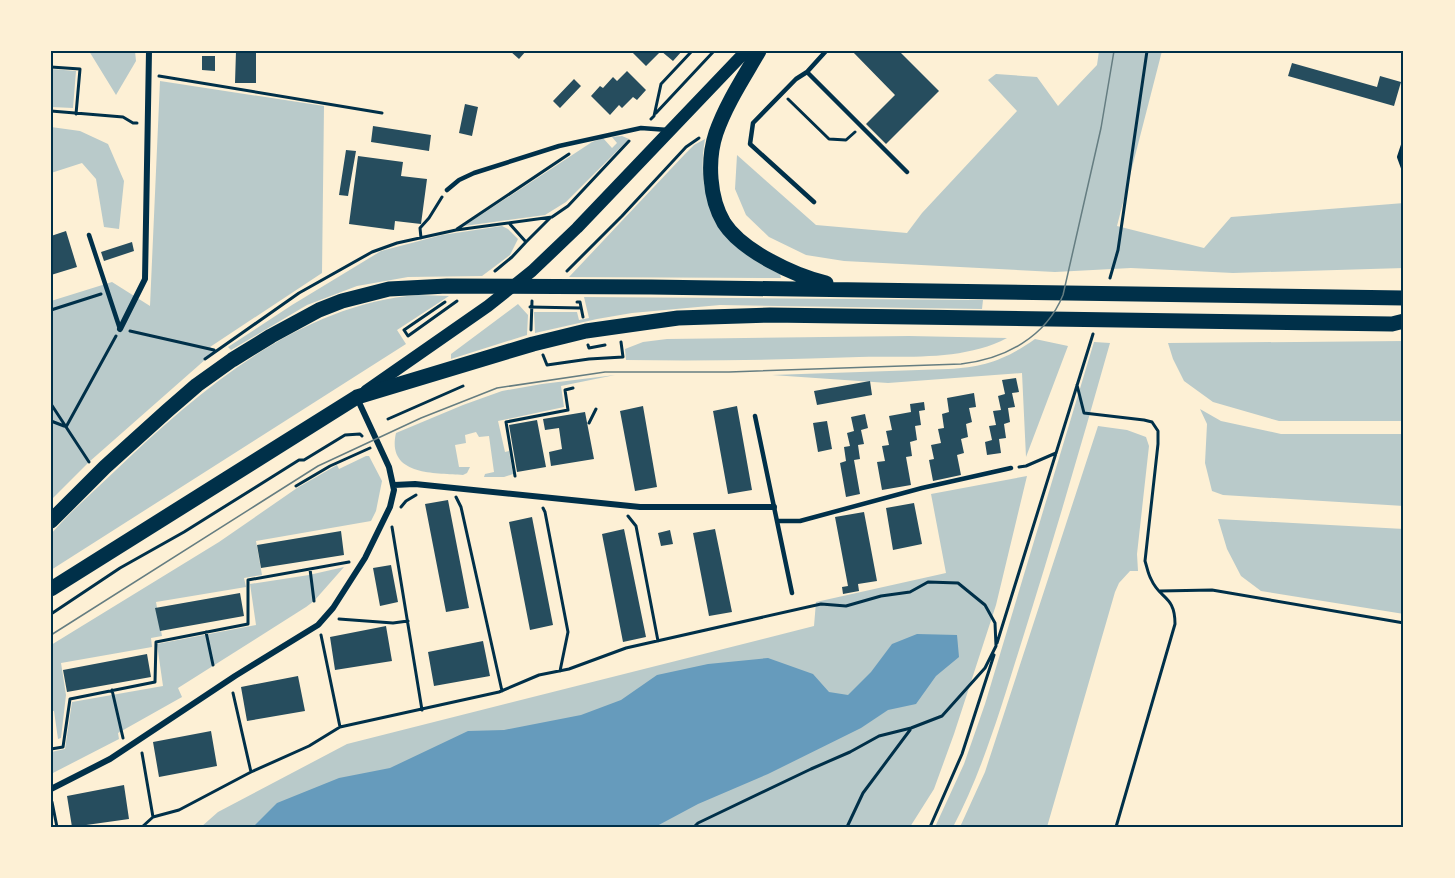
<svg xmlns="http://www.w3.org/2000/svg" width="1455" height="878" font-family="Signika,sans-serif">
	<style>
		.green { fill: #b9caca }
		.water { fill: #669bbc }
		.building { fill: #264d5e }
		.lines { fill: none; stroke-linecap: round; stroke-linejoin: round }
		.path { stroke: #003049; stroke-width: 3 }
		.service { stroke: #003049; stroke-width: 4.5 }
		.minor { stroke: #003049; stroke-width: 6 }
		.secondary { stroke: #003049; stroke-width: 12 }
		.primary { stroke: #003049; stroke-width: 15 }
		.tram { stroke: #657d81; stroke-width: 1.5 }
		.neatline { fill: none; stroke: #003049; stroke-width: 2 }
	</style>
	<rect width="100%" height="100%" fill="#fdf0d5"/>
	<!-- green -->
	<path class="green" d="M89,51H135L136,61L116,95Z
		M1099,51H1162L1117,226L1204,248L1231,217L1404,203V268L1233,273L1131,268L1055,272L844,261L806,255L769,237L746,215L735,189L737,155L816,225L907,233L922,213L1017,111L988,80L996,74L1037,77L1058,106L1097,65Z
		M51,69L76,71L73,108L51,107Z
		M160,81L324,106L322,273L210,347L215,351L89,462L51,500V301L112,282L150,306Z
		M51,127L80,131L108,144L124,181L119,229L104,227L96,179L82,163L51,173Z
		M622,136L629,139L566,202L545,215L464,226L592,142L603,138L612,148L617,143L612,137Z
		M705,139C694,203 722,248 780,274L781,278L569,277L685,154L694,145Z
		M502,226L508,229L518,239L510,255L482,276L408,277L357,286L307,305L231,350L228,347L292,305L381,251L442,235Z
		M418,295L449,296L397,330L406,344L51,570V534C71,511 94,491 116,470C198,391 300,304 418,295Z
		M584,297L983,300L982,309L720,305L632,313L597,319L535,333L534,312H577L579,320L589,318Z
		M518,304L528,315L527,335L451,359V354Z
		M909,336L1007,338C964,361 907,356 859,357C781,360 704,361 626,360L625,349L643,342L667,339Z
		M1035,339L1068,346L1026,457L1022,373L888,383L772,375L948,369C984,367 1005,360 1035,339Z
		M1404,341V421H1279L1213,402L1184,381L1173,359L1168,343Z
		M1094,342L1110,343C1083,439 1055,535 1025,631C1005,694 984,769 953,827H935L964,764L985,704Z
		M615,375L561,386L564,407L498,421L505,452L509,451L513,474L504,477H484L485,474L494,472L489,436L479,437L476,432L465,435L466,443L455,445L459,467H470L467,473L463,475C435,473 386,476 396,433L463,405L502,391L542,384Z
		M1200,409L1221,421L1281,434H1404V506L1223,495L1212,491L1205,463L1207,424Z
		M1098,426L1127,430L1146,437L1149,446L1137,554L1138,571H1130L1119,583L1115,592L1047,827H960L985,772Z
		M366,456H369L382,481L376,511L371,521L256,541L262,575L244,578L246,587L156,602L162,636L151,638L152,647L61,663L66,695L61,738L58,739L54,711H51V645L219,542L297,488L337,465L339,469Z
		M1027,476L996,605L954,734L934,789L910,827H201L218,812L347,744L814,626L816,602L946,573L931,494Z
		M1218,519L1404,529V614L1261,591L1241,576L1227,549Z
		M344,567L314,601L306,607L178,688L182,697L118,733L119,739L51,774V752L65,749L72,702L163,686L157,644L256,625L250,584L309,575Z"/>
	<!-- water -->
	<path class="water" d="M917,634L957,635L959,657L936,676L916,704L888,710L861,728L768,774L698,804L655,827H253L277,803L339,778L390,768L468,731L504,730L581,715L621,700L657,675L708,664L768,658L813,674L829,692L848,695L871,672L892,644Z"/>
	<!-- building -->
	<path class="building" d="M236,51H256V83H235Z
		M510,51H526L519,59Z
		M631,51H661L646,66Z
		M661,51H682L673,61Z
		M852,51H899L939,91L886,144L866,124L895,95Z
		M202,56H215V71L202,70Z
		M1292,63L1377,87L1380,76L1401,82L1394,106L1288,76Z
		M627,71L646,90L637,100L633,97L622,108L619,105L610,115L591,96L600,86L603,88L613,77L617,81Z
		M574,79L581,86L560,108L553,101Z
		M465,104L478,107L472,136L459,133Z
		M373,126L431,135L429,151L371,142Z
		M346,150L356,151L348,196L339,195Z
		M358,156L403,162L401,176L427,179L421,224L395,221L394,230L349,224Z
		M66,231L77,267L51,275V236Z
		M132,242L134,251L104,261L101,252Z
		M1016,378L1019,392L1012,393L1015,407L1008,408L1010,422L1004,424L1006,438L999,439L1001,453L987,455L985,442L992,440L989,426L996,425L993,411L1001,410L998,396L1005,394L1002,380Z
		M870,381L872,395L817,405L814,391Z
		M974,393L976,407L969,408L972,422L966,424L968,437L961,439L964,453L957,455L961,475L933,481L929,460L934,459L931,445L941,443L938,429L944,428L942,414L949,412L947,398Z
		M924,402L925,410L919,411L921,425L915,426L917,440L910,442L912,456L906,457L911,485L882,490L877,462L885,461L882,446L889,445L886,431L892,430L889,416L911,412L910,404Z
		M643,406L657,487L635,491L620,411Z
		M737,406L752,490L728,494L713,411Z
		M585,412L594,459L551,466L549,452L562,449L559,428L545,430L543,419Z
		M865,414L868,428L861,430L864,444L858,445L860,459L854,460L860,494L846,497L840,463L846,461L844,447L850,446L847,433L854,431L851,417Z
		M537,420L546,467L517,472L509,425Z
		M827,421L832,449L818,452L813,423Z
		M448,500L469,608L446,612L425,504Z
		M914,503L922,544L893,550L886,508Z
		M864,512L877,581L858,584L859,591L843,594L842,587L848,586L835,517Z
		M532,517L553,625L530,630L509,522Z
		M624,529L646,637L623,642L602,534Z
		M715,529L732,612L709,616L693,533Z
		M670,530L673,544L661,546L658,533Z
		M341,531L344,555L261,568L257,545Z
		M391,565L398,602L380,606L373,568Z
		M240,593L244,616L160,631L155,608Z
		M386,626L392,661L335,670L330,637Z
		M483,641L490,676L434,686L428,652Z
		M147,654L151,677L67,692L63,670Z
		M298,676L305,711L247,721L241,687Z
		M211,731L217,766L159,777L153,742Z
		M124,785L129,819L72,827L67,796Z"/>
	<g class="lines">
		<!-- path -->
		<path class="path" d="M51,67L80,69L76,114
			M159,76L382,113
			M788,99L829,139L846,140L855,132
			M51,111L123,117L133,123H137
			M656,113L714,51
			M651,119L654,116L661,84L692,51
			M457,229L569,154
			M421,238L420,228L429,218L442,197
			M526,242L550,218
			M495,271L512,257L526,242L509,223
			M567,271L622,216L686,147L699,138
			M1110,278L1118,250L1147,51
			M445,302L404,330L408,336L457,301
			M577,302H580L583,317
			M530,307L581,308
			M51,310L101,294
			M531,330L532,301
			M130,331L214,350
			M588,345L589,348L605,345
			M543,355L547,365L589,359L623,357L621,342
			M205,359L299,293L372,252L397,243L456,230L552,217L568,206L629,141
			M1077,385L1084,413L1144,420L1152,422L1158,431V444L1145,561C1147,567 1148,574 1151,579C1160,600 1175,595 1175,624L1116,827
			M51,404L89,462
			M388,419L463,386
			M51,421L64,426
			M589,423L596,409
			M66,427L116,336
			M1019,467L1026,466L1056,453
			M515,476L506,422L568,410L565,390L573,388
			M296,486L330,466L370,448
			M456,497L461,507L502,691
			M401,507L406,501L416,495
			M543,508L545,512L568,632L560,671
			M628,516L636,526L658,641
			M392,527L422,710
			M310,569L314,601
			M1160,591L1212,590L1404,623
			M51,614L120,568L184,532L299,460H304L345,435L360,434L362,436
			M339,619L393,623L408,621
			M206,632L213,665
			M321,635L340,727
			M997,643L1093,334
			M112,690L123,738
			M233,693L251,772
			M51,749L63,747L70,699L155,682L156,642L248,624V580L349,562
			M142,753L153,817
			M52,802L57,827
			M142,827L153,817L179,810L251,772L309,746L340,727L499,692L539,675L569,669L626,648L821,604L846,606L881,596L910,592L928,582L958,583L985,605L995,623L996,646L985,668L942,716L911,728L879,736L850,752L811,769L698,823L694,827
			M847,827L863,793L910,730
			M930,827L962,754L994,655"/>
		<!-- service -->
		<path class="service" d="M826,51L807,72L907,172
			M807,72L796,79L753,123L750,144L814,202
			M447,190L459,180L474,173L559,146L641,128L668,130
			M89,235L120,329
			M755,416L792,593
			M777,521H800L922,488L1011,468"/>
		<!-- minor -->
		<path class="minor" d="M1404,145L1400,157L1404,168
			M120,329L145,279L149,51
			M394,485L415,484L640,507H774
			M51,789L110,759L235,676L318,625L333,608L365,558L390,507L394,490L389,467L357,398"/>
		<!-- secondary -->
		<path class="secondary" d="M366,391L488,306L532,271L577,228L746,51"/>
		<!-- primary -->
		<path class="primary" d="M759,51C744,77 726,104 716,133C707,160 709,198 724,223C742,251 795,276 826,283
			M51,521L105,467L167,411L197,385L232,360L271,336L319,310L342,301L389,289L447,286L651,287L1404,298
			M51,589L357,397L533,344L586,331L678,318L770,315L1392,324L1404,321"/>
		<!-- tram -->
		<path class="tram" d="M51,635L318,466L421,418L497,388L605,372H729L961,364C1005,359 1046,337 1063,295L1101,128L1114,51"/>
	</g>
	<!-- border -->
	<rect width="1455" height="878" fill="none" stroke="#fdf0d5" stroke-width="105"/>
	<rect x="52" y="52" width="1350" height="774" class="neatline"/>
</svg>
